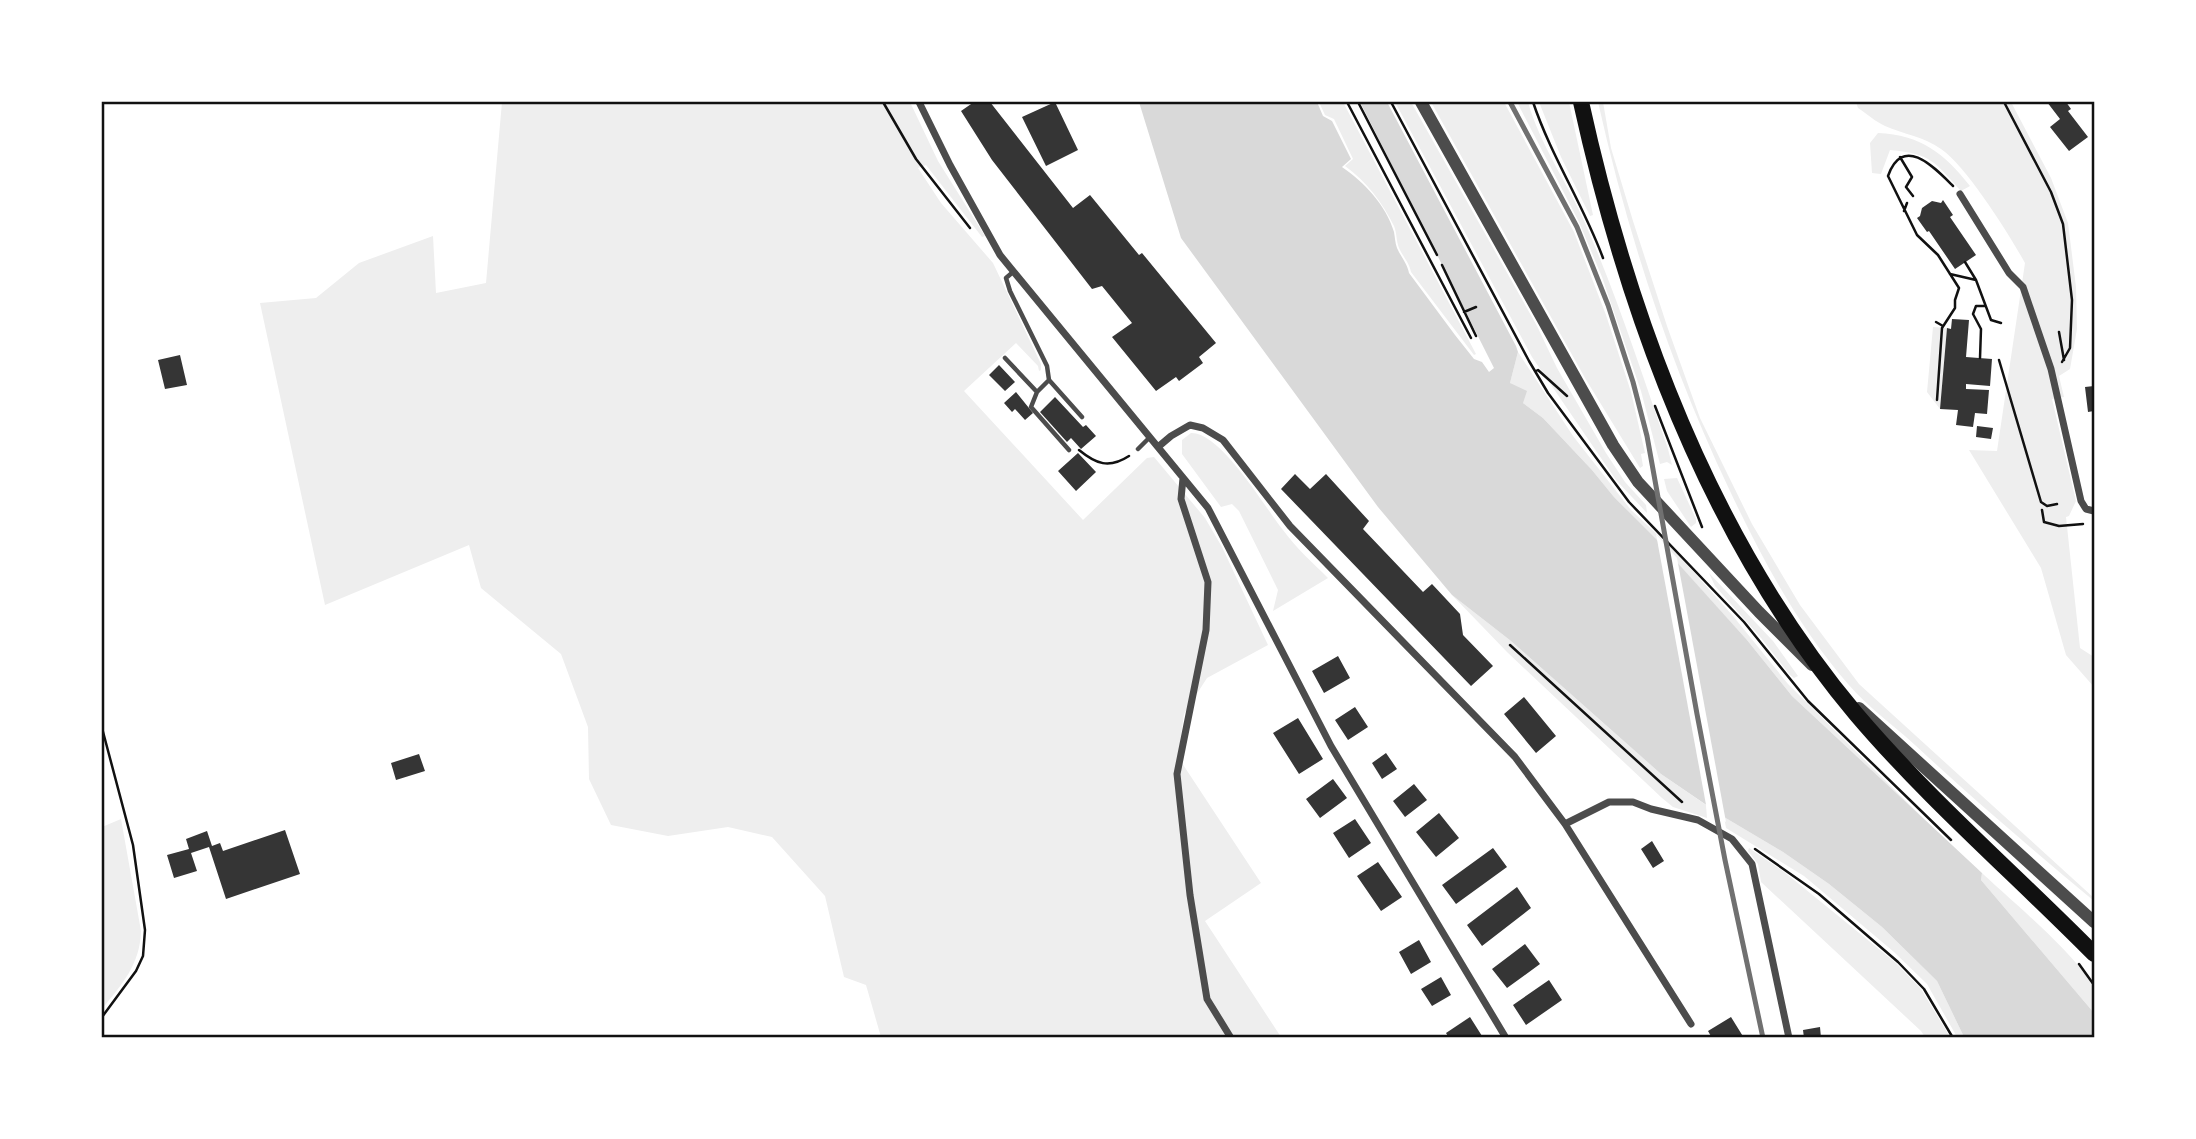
<svg xmlns="http://www.w3.org/2000/svg" width="2196" height="1139" font-family="Montserrat,sans-serif">
	<style>
		.green { fill: #eee }
		.water { fill: #d9d9d9 }
		.pier { fill: #fff }
		.building { fill: #353535 }
		.lines { fill: none; stroke-linecap: round; stroke-linejoin: round }
		.path { stroke: #111; stroke-width: 2.5 }
		.service { stroke: #4c4c4c; stroke-width: 4.5 }
		.minor { stroke: #4c4c4c; stroke-width: 7 }
		.tertiary { stroke: #4c4c4c; stroke-width: 12 }
		.primary { stroke: #111; stroke-width: 16 }
		.rail { stroke: #707070; stroke-width: 5 }
		.neatline { fill: none; stroke: #111; stroke-width: 2.5 }
	</style>
	<rect width="100%" height="100%" fill="#fff"/>
	<!-- green -->
	<path class="green" d="M502,102H910L938,161L985,236L982,237L926,165L918,168L941,203L993,263L1041,364V370L1039,371L1038,366L1016,343L964,391L1083,520L1147,458L1154,457L1205,518L1222,547L1268,645L1207,678L1184,714L1178,757L1261,883L1205,921L1281,1037H881L866,985L844,977L825,896L772,837L728,827L668,836L611,825L589,779L588,727L561,654L481,588L469,545L325,605L260,303L316,298L359,263L433,236L436,293L486,283Z
		M1319,102H1343L1476,354L1474,355L1411,272C1409,262 1403,257 1399,248C1396,241 1397,233 1394,226C1382,202 1367,182 1345,166L1353,159L1334,119L1325,115Z
		M1395,102H1411L1537,326L1557,368L1606,453L1625,482L1646,505L1647,513L1616,480L1532,357Z
		M1431,102H1504L1574,232L1606,315L1631,392L1645,453L1641,454L1643,466L1640,468L1585,378Z
		M1517,102H1528C1540,145 1567,182 1585,223C1617,296 1642,374 1668,449L1672,465L1667,462L1660,464L1641,391L1602,277L1579,222Z
		M1539,102H1569L1593,215L1590,216L1561,157Z
		M1598,102H1603L1611,148L1633,221L1667,326L1700,418L1752,524L1800,605L1859,684L2094,898V901C2033,850 1973,799 1915,745C1893,725 1868,707 1848,684C1799,628 1762,559 1730,491C1671,367 1628,236 1598,102Z
		M1856,102H2011L2051,178L2068,223L2076,287L2077,329L2070,369L2059,376L2064,397L2052,399L2076,501L2069,516L2066,517L2080,648L2094,657V687L2066,655L2041,568L1969,450L1997,451L2025,263C2009,234 1967,167 1941,149C1925,137 1903,134 1885,126C1876,122 1867,114 1858,108Z
		M1878,133C1921,135 1944,153 1970,186L1961,191C1934,162 1933,154 1890,150L1881,174L1872,173L1870,143Z
		M1933,327L1947,328L1940,409L1927,392Z
		M1518,352L1573,436L1631,510L1674,550L1733,616L1788,684L1927,822L1792,696L1747,640L1656,540L1614,497L1592,470L1543,418L1523,403L1510,383Z
		M1191,433C1221,432 1265,508 1283,530C1296,548 1313,563 1328,578L1273,611L1278,590L1239,511L1232,504L1221,507L1182,454V440Z
		M1677,478L1696,519V523L1691,527L1667,491L1664,479Z
		M1709,573L1773,641L1798,676L1794,678L1790,675L1761,638L1715,586Z
		M1452,595L1511,641L1661,774L1706,805L1707,818L1673,807L1662,798L1507,652Z
		M1724,817L1783,852L1829,884L1882,927L1937,981L1964,1037H1957L1927,984L1894,952L1804,876L1726,828Z
		M121,819L141,931C140,965 122,984 102,1009V827Z
		M1749,848L1783,871L1896,963L1921,989L1950,1037H1925L1921,1031L1761,882L1758,864L1748,851Z
		M1982,873C2006,896 2087,963 2094,991C2096,997 2094,1006 2094,1013L1981,880Z"/>
	<!-- water -->
	<path class="water" d="M1139,102H1317L1323,116L1332,121L1351,159L1342,167C1364,182 1386,205 1394,232C1395,237 1395,243 1397,248C1401,257 1407,263 1409,273L1455,335L1474,359L1482,362L1489,372L1494,368L1360,102H1387L1516,346L1518,352L1510,383L1527,391L1523,403L1543,418L1592,470L1614,497L1656,539L1747,640L1792,696L1982,873L1981,880L2094,1013V1037H1964L1937,981L1882,927L1829,884L1783,852L1724,817L1661,774L1511,641L1452,595L1378,507L1181,238Z"/>
	<!-- pier -->
	<path class="pier" d="M1656,534L1677,558L1726,822L1707,810Z"/>
	<!-- building -->
	<path class="building" d="M974,102H990L1073,208L1090,195L1139,255L1142,253L1216,343L1199,357L1203,363L1179,381L1176,377L1156,391L1112,337L1132,323L1102,286L1092,289L992,160L961,111Z
		M1055,102L1078,150L1046,166L1022,117Z
		M2047,102H2066L2071,109L2068,111L2088,137L2069,151L2050,127L2060,119Z
		M1943,200L1953,215L1950,217L1976,255L1955,269L1929,231L1927,232L1917,218L1920,216L1922,208L1932,201L1941,203Z
		M1952,319L1969,320L1966,357L1992,359L1990,386L1966,384V389L1989,390L1987,414L1975,413L1973,427L1956,425L1958,410L1940,409L1947,328L1951,329Z
		M180,355L187,385L165,389L158,360Z
		M999,365L1015,382L1005,391L989,375Z
		M2094,386V411L2088,412L2085,387Z
		M1016,392L1033,413L1025,420L1015,409L1012,412L1004,403Z
		M1055,397L1083,427L1086,425L1096,436L1081,449L1071,438L1067,442L1040,412Z
		M1977,426L1993,428L1991,439L1976,437Z
		M1078,453L1096,472L1076,491L1058,471Z
		M1295,474L1310,489L1326,474L1369,521L1363,529L1423,592L1432,584L1460,614L1463,635L1493,666L1471,686L1281,489Z
		M1338,656L1350,678L1324,693L1312,671Z
		M1524,697L1556,736L1536,753L1504,714Z
		M1355,707L1368,727L1348,740L1335,720Z
		M1298,718L1323,759L1299,774L1273,733Z
		M1386,753L1397,769L1382,779L1372,763Z
		M419,754L425,771L396,780L391,763Z
		M1333,779L1347,798L1320,818L1306,799Z
		M1414,784L1427,800L1405,817L1393,801Z
		M1439,813L1459,838L1436,857L1416,832Z
		M1355,819L1371,843L1349,858L1333,833Z
		M285,830L300,874L226,899L209,847L191,853L197,871L174,878L167,855L189,849L186,839L207,831L212,846L220,843L223,851Z
		M1652,841L1664,861L1653,868L1641,849Z
		M1493,848L1507,867L1456,904L1442,885Z
		M1378,862L1402,897L1381,911L1357,876Z
		M1517,887L1531,908L1482,946L1467,925Z
		M1419,940L1431,962L1411,974L1399,952Z
		M1525,944L1540,964L1507,988L1492,969Z
		M1441,977L1451,995L1432,1006L1421,989Z
		M1549,980L1562,1000L1526,1025L1513,1005Z
		M1470,1017L1482,1036L1449,1038L1446,1033Z
		M1731,1017L1744,1038H1712L1708,1031Z
		M1820,1027L1821,1038H1804L1803,1030Z"/>
	<g class="lines">
		<!-- path -->
		<path class="path" d="M883,102L916,159L970,228
			M1347,102L1471,338
			M1358,102L1437,255
			M1391,102L1529,361L1548,393L1629,502L1744,622L1808,701L1951,840
			M1533,102C1551,156 1583,204 1603,258
			M2004,102L2051,192L2063,224L2072,300L2070,348L2062,362
			M1900,157L1912,177L1906,187L1913,196
			M1904,211L1907,203
			M1965,262L1976,280
			M1442,265L1476,336
			M1950,274L1976,280L1991,320L2001,323
			M1464,312L1476,307
			M1936,322L1943,326
			M2059,332L2064,360
			M1980,358L1981,329L1973,314L1976,306H1984
			M1999,360L2041,502L2047,506L2057,504
			M1536,371L1538,370L1567,396
			M1937,400L1942,328L1955,308V300L1959,288L1938,255L1917,235L1888,176C1903,134 1934,167 1953,186
			M1655,406L1702,527
			M1079,450C1096,464 1109,469 1129,456
			M2042,510L2044,522L2059,526L2083,524
			M1510,645L1682,802
			M102,728L133,845L145,930L143,956L136,971L102,1017
			M1755,849L1819,894L1898,962L1924,989L1953,1038
			M2079,964L2094,985"/>
		<!-- service -->
		<path class="service" d="M1013,272L1006,278L1010,291L1047,366L1049,380L1037,392L1031,407L1069,450
			M1005,358L1037,392
			M1049,380L1082,417
			M1138,449L1149,438"/>
		<!-- minor -->
		<path class="minor" d="M919,102L950,165L1000,255L1208,508L1331,746L1506,1038
			M1960,194L2009,273L2023,287L2051,369L2081,501L2086,509L2094,511
			M1158,447L1171,436L1190,425L1203,428L1223,440L1290,526L1515,757L1565,824L1609,802H1633L1651,809L1698,820L1732,839L1752,864L1789,1038
			M1183,478L1181,499L1208,582L1206,630L1177,774L1190,895L1207,999L1231,1038
			M1565,824L1691,1024"/>
		<!-- tertiary -->
		<path class="tertiary" d="M1421,102L1613,445L1638,482L1759,612L1812,665
			M1859,708L2094,922"/>
		<!-- primary -->
		<path class="primary" d="M1581,102C1629,320 1711,541 1856,714C1929,800 2015,874 2094,954"/>
		<!-- rail -->
		<path class="rail" d="M1510,102L1577,227L1608,305L1633,382L1647,436L1697,714L1725,860L1763,1038"/>
	</g>
	<!-- border -->
	<rect width="2196" height="1139" fill="none" stroke="#ffffff" stroke-width="206"/>
	<rect x="103" y="103" width="1990" height="933" class="neatline"/>
</svg>
